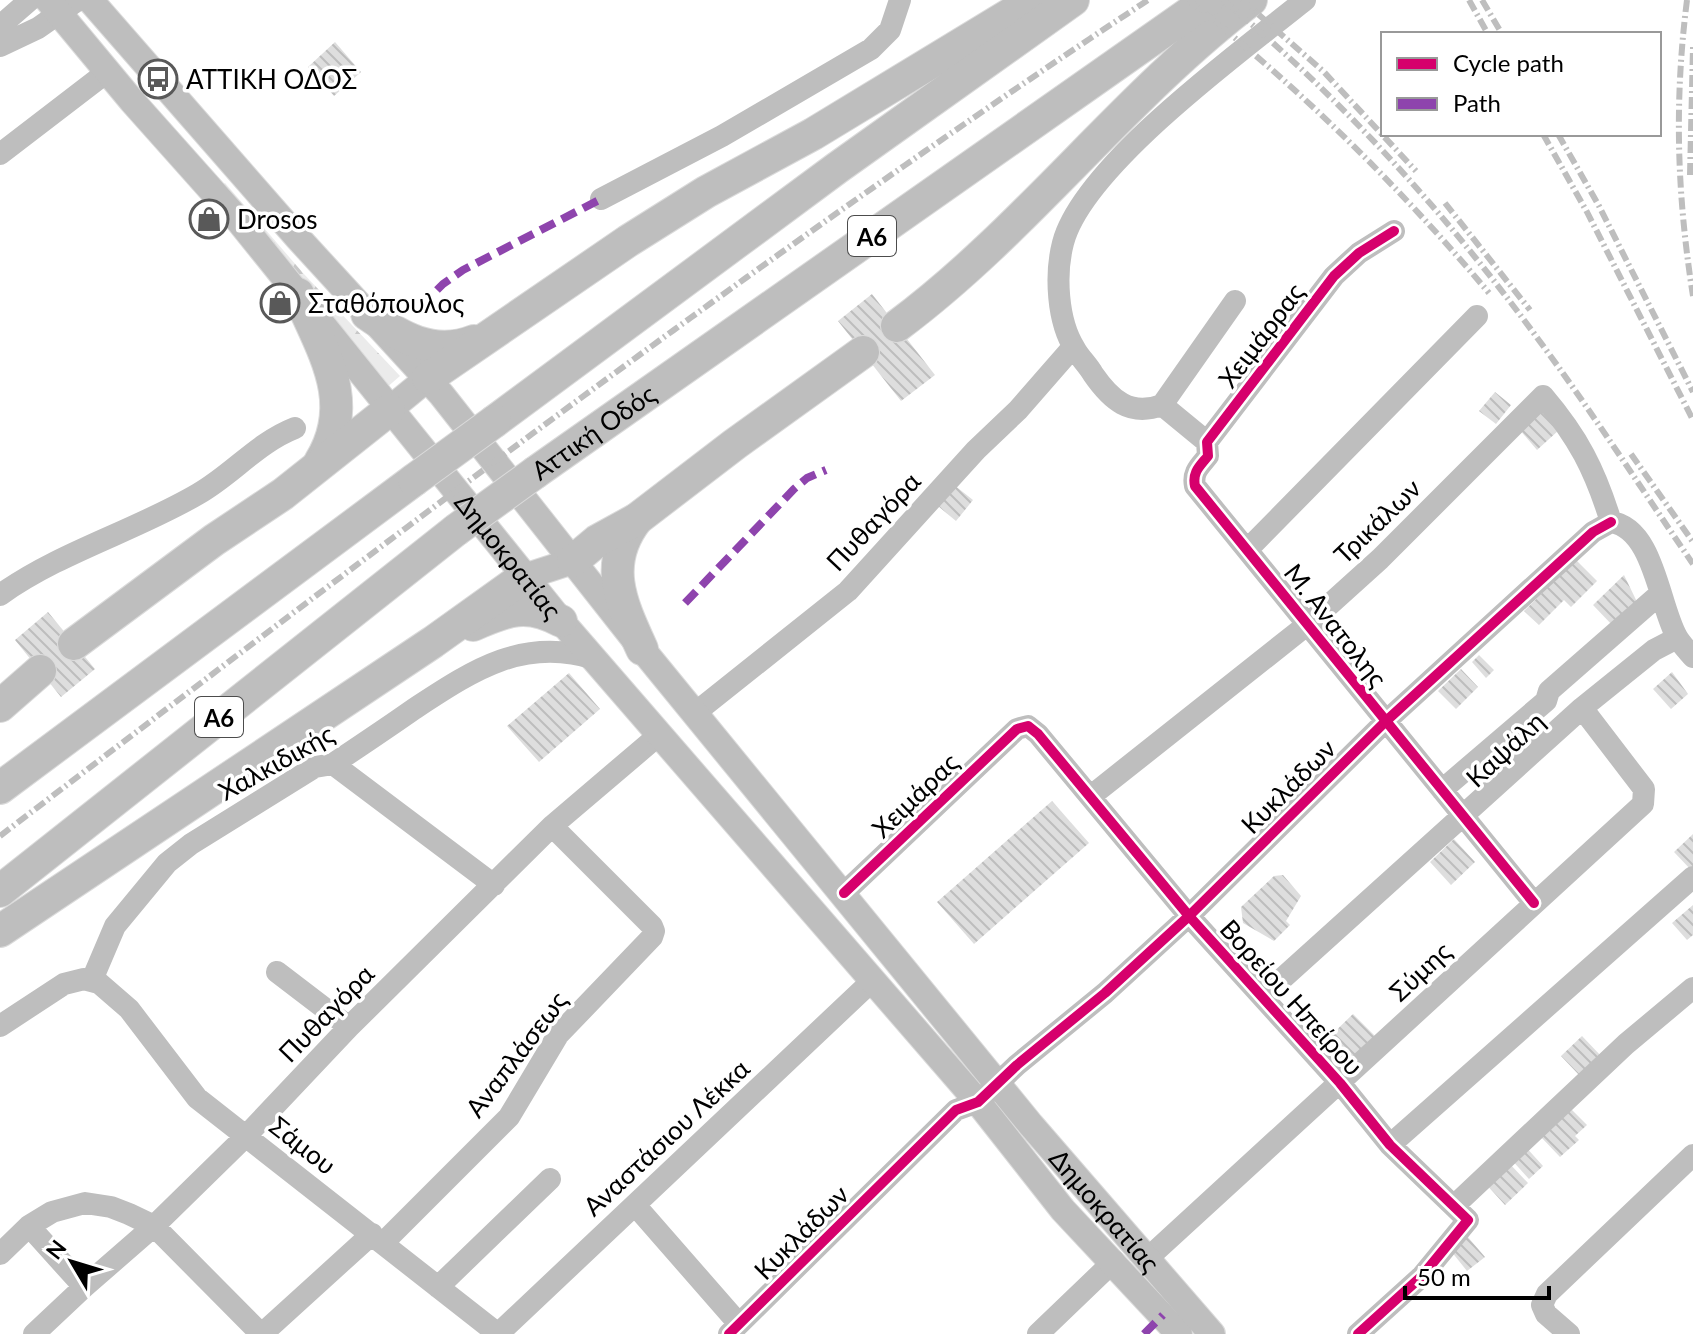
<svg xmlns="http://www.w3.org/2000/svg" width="1693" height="1334" font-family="Lato,sans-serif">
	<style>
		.forest { fill: url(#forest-firs) }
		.building { fill: url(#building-back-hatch) }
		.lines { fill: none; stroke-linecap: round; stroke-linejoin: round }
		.major-casing { stroke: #dbdbdb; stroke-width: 28 }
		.highway-casing { stroke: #dbdbdb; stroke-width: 34 }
		.minor { stroke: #bebebe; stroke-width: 22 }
		.major { stroke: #bebebe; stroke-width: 26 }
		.highway { stroke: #bebebe; stroke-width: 32 }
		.rail { stroke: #bebebe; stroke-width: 6; stroke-dasharray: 12 4 2 4; stroke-linecap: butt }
		.highway-bridge-casing { stroke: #dbdbdb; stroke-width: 34; stroke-linecap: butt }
		.highway-bridge { stroke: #bebebe; stroke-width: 32 }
		.quiet { stroke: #8e44ad; stroke-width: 8; stroke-dasharray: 16 8; stroke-linecap: butt }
		.cycleway-casing { stroke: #fff; stroke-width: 15 }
		.cycleway { stroke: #d6006c; stroke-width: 10 }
		.labels { text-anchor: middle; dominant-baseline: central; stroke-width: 7; stroke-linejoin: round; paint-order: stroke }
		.shield { fill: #fff; stroke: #4c4c4c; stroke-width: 2 }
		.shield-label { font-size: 24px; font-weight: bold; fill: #000 }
		.poi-label { font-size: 26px; fill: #000; stroke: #fff; text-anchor: start }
		.street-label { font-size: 26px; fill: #000; stroke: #fff }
	</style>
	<defs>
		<pattern id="forest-firs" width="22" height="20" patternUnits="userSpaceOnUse" patternTransform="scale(2)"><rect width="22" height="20" fill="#ebebeb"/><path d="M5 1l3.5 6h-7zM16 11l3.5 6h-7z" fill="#c8c8c8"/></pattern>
		<pattern id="building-back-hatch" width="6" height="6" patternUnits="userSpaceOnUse" patternTransform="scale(2)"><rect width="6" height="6" fill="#dedede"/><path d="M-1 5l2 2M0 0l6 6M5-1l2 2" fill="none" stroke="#bdbdbd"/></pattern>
	</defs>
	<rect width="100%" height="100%" fill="#fff"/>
	<!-- forest -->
	<path class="forest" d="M225,183L303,273L400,376L385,389L219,188Z"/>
	<!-- building -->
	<path class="building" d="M335,42L361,72L334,96L308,67Z
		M872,294L935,375L901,401L838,321Z
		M1495,392L1511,405L1496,424L1479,411Z
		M1541,410L1559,430L1537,450L1519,429Z
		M949,481L973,500L956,521L932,501Z
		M1576,560L1597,581L1571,607L1564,600L1539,625L1524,611Z
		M1624,575L1638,604L1614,627L1593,605Z
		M48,612L95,669L61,697L15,640Z
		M1479,655L1494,670L1486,678L1472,662Z
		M1461,669L1478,687L1456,709L1438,691Z
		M1672,672L1688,694L1671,709L1653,689Z
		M569,673L600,709L539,762L507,726Z
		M1052,801L1089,843L974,944L937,902Z
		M1693,834V872L1674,852Z
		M1454,839L1475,862L1451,885L1430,862Z
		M1283,875L1301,896L1286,921L1290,925L1274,941L1243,923L1241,907L1274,876Z
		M1693,905V935L1687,940L1672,923Z
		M1353,1014L1376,1037L1343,1068L1321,1045Z
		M1582,1036L1601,1056L1580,1076L1561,1056Z
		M1570,1108L1587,1125L1575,1136L1579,1140L1560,1157L1541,1137Z
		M1524,1145L1543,1166L1529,1179L1510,1158Z
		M1508,1162L1528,1183L1505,1205L1485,1183Z
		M1467,1236L1485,1257L1467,1271L1451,1251Z"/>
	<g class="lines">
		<!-- major casing -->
		<g class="major-casing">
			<g id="major">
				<path id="s1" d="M48,0L132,101L239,221L561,621L978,1102L1063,1210L1179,1334"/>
				<path id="s2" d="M90,0L298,238L441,394L642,649L1031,1125L1212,1334"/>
				<path d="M389,410L428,378"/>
				<path d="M524,577L573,561"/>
			</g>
		</g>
		<!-- highway casing -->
		<g class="highway-casing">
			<g id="highway">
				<path d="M298,294C323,352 357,402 320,462"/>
				<path d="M367,314C400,337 433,357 474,341"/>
				<path d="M897,326C1026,230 1123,97 1251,0"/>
				<path d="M428,378L628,241L706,192L813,134L1014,12L1043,0"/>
				<path d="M495,421L837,168L1073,0"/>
				<path id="s3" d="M536,472L1208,0"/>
				<path d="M637,519C602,564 621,603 642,649"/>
				<path d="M573,561L597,541L637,519L735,444L863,352"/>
				<path d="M473,625C507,610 527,602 561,621"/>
				<path d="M74,644L214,540L283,494L389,410"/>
				<path d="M0,706L40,671"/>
				<path d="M0,788L414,480"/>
				<path d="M0,891L456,530"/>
				<path d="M0,931L433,642L524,577"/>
			</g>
		</g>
		<!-- minor -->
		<path class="minor" d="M0,26L30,0
			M0,46L38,28L78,0
			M0,154L107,72
			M601,199L722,136L871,49L890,30L900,0
			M1394,231L1359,253L1334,276L1207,442L1208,456C1200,466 1192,472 1195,486L1534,903
			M1162,405L1235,301
			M1207,442L1162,405C1130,417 1111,400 1093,374C1088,365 1080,358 1075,349C1057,321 1055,274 1063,243C1083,166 1242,51 1305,0
			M1611,522C1654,528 1659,606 1677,637C1681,644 1688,651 1693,657
			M1248,549L1477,316
			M0,595C60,552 135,531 198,494C233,474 257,443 295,428
			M695,713L848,591L976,450L1018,410L1073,347
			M333,764L494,885
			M1442,790L1546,701L1549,691L1661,593
			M1091,796L1308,624L1380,559L1543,396C1578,437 1595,470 1611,522
			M844,893L1017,729L1028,726L1038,734L1189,916L1340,1083L1390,1145L1468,1220L1422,1276L1358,1334
			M277,972L349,1027
			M92,980L115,926L167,863L191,844L315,767L333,764C360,746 387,728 414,709C472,671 523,636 595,659
			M1263,996L1582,708L1654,650L1677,638
			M0,1026L64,984L84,979L99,983L129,1009L197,1098L498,1334
			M1390,1145L1693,877
			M635,1205L739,1324
			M1455,1205L1626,1044L1693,988
			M29,1226L52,1212L85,1203L111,1207L129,1214L154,1226L261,1334
			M383,1243L509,1117L558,1035L652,937L654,931L652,926L552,826
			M0,1254L29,1226L84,1287
			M1148,1258L1643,804L1644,789L1582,708
			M438,1287L550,1179
			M34,1334L84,1287L154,1226L246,1136L349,1027L552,826L660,734
			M262,1334L372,1234
			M498,1334L872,981
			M729,1334L956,1110L978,1102L1017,1065L1105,993L1189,916L1385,722L1593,532L1611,522
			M1038,1334L1114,1261
			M1569,1334L1546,1314L1542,1305L1547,1294L1693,1155"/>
		<!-- major -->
		<use href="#major" class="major"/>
		<!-- highway -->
		<use href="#highway" class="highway"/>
		<!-- rail -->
		<path class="rail" d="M1188,0C1298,86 1399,186 1489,293
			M1223,0C1343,99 1449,217 1541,343C1594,415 1643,491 1693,564
			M1242,0L1324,72L1416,171
			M1469,0L1488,34
			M1482,0L1502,34
			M1687,0C1674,102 1677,195 1693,296
			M1543,134L1587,212L1693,420
			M1558,134L1599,206L1693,392
			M1690,175L1693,47
			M1445,203L1530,310
			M1631,454L1693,542
			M0,836C376,549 753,261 1148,0"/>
		<!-- highway-bridge casing -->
		<g class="highway-bridge-casing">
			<path id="highway-bridge" d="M414,480L495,421
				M456,530L536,472"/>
		</g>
		<!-- highway-bridge -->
		<use href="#highway-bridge" class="highway-bridge"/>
		<!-- quiet -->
		<path class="quiet" d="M420,307L443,284L463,270L601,199
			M685,603L794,489L807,478L826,470
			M1144,1334L1163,1315"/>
		<!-- cycleway casing -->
		<g class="cycleway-casing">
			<path id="cycleway" d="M1394,231L1359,253L1334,276L1207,442L1208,456C1200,466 1192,472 1195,486L1534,903
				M844,893L1017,729L1028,726L1038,734L1189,916L1340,1083L1390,1145L1468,1220L1422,1276L1358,1334
				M729,1334L956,1110L978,1102L1017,1065L1105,993L1189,916L1385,722L1593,532L1611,522"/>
		</g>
		<!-- cycleway -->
		<use href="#cycleway" class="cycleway"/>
	</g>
	<!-- icons -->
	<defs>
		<g id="bus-ring" transform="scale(2)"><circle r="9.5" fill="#fff" stroke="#595959" stroke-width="1.5"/><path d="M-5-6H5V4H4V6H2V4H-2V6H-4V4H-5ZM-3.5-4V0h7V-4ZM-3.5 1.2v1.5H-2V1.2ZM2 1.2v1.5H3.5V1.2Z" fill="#595959"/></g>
		<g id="shop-ring" transform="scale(2)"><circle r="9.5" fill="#fff" stroke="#595959" stroke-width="1.5"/><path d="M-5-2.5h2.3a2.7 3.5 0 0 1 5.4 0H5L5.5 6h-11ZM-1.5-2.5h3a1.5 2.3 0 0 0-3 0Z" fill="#595959"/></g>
	</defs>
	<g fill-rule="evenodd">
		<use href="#bus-ring" x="158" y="79"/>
		<use href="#shop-ring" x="209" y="219"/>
		<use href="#shop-ring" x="280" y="303"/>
	</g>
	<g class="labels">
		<!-- shield labels -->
		<g class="shield">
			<rect x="848" y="216" width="48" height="40" rx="6"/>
			<rect x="195" y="697" width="48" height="40" rx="6"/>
		</g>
		<g class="shield-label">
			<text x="872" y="236">Α6</text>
			<text x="219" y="717">Α6</text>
		</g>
		<!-- poi labels -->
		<g class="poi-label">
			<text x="186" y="79">ΑΤΤΙΚΗ ΟΔΟΣ</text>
			<text x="237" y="219">Drosos</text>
			<text x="308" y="303">Σταθόπουλος</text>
		</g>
		<!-- street labels -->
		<g class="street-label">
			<text transform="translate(1261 335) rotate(-53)">Χειμάρρας</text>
			<text stroke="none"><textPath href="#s3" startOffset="70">Αττική Οδός</textPath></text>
			<text transform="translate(873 521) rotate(-47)">Πυθαγόρα</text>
			<text transform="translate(1377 521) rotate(-44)">Τρικάλων</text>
			<text stroke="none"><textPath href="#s1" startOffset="722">Δημοκρατίας</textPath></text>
			<text transform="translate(1336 625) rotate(52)">Μ. Ανατολης</text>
			<text transform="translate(1505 749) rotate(-43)">Καψάλη</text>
			<text transform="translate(276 762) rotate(-29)">Χαλκιδικής</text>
			<text transform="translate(1288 786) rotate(-45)">Κυκλάδων</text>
			<text transform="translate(915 795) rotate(-44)">Χειμάρας</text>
			<text transform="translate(1420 971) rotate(-43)">Σύμης</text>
			<text transform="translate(1292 997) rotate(48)">Βορείου Ηπείρου</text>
			<text transform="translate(326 1013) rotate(-46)">Πυθαγόρα</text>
			<text transform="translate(516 1054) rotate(-53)">Αναπλάσεως</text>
			<text transform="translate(666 1137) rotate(-43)">Αναστάσιου Λέκκα</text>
			<text transform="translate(303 1145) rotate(38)">Σάμου</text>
			<text stroke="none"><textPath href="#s2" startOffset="1580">Δημοκρατίας</textPath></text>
			<text transform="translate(801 1232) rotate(-45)">Κυκλάδων</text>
		</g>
	</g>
	<!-- legend -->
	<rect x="1381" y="32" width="280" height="104" fill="#ffffff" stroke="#999999" stroke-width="2"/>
	<rect x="1397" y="58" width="40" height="12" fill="#d6006c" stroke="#999999" stroke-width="2"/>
	<text x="1453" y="72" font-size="24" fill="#000000">Cycle path</text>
	<rect x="1397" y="98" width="40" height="12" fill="#8e44ad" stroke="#999999" stroke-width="2"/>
	<text x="1453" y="112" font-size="24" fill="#000000">Path</text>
	<!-- north arrow -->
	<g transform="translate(72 1262) rotate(308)" stroke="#ffffff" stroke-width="6" paint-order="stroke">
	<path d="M0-6L14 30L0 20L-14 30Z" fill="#000000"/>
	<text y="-12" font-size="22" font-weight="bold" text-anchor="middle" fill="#000000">N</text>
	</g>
	<!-- scale -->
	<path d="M1405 1286v12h144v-12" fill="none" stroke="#000000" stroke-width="4"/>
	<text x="1417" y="1286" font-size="24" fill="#000000" stroke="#ffffff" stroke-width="6" paint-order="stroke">50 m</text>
</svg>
